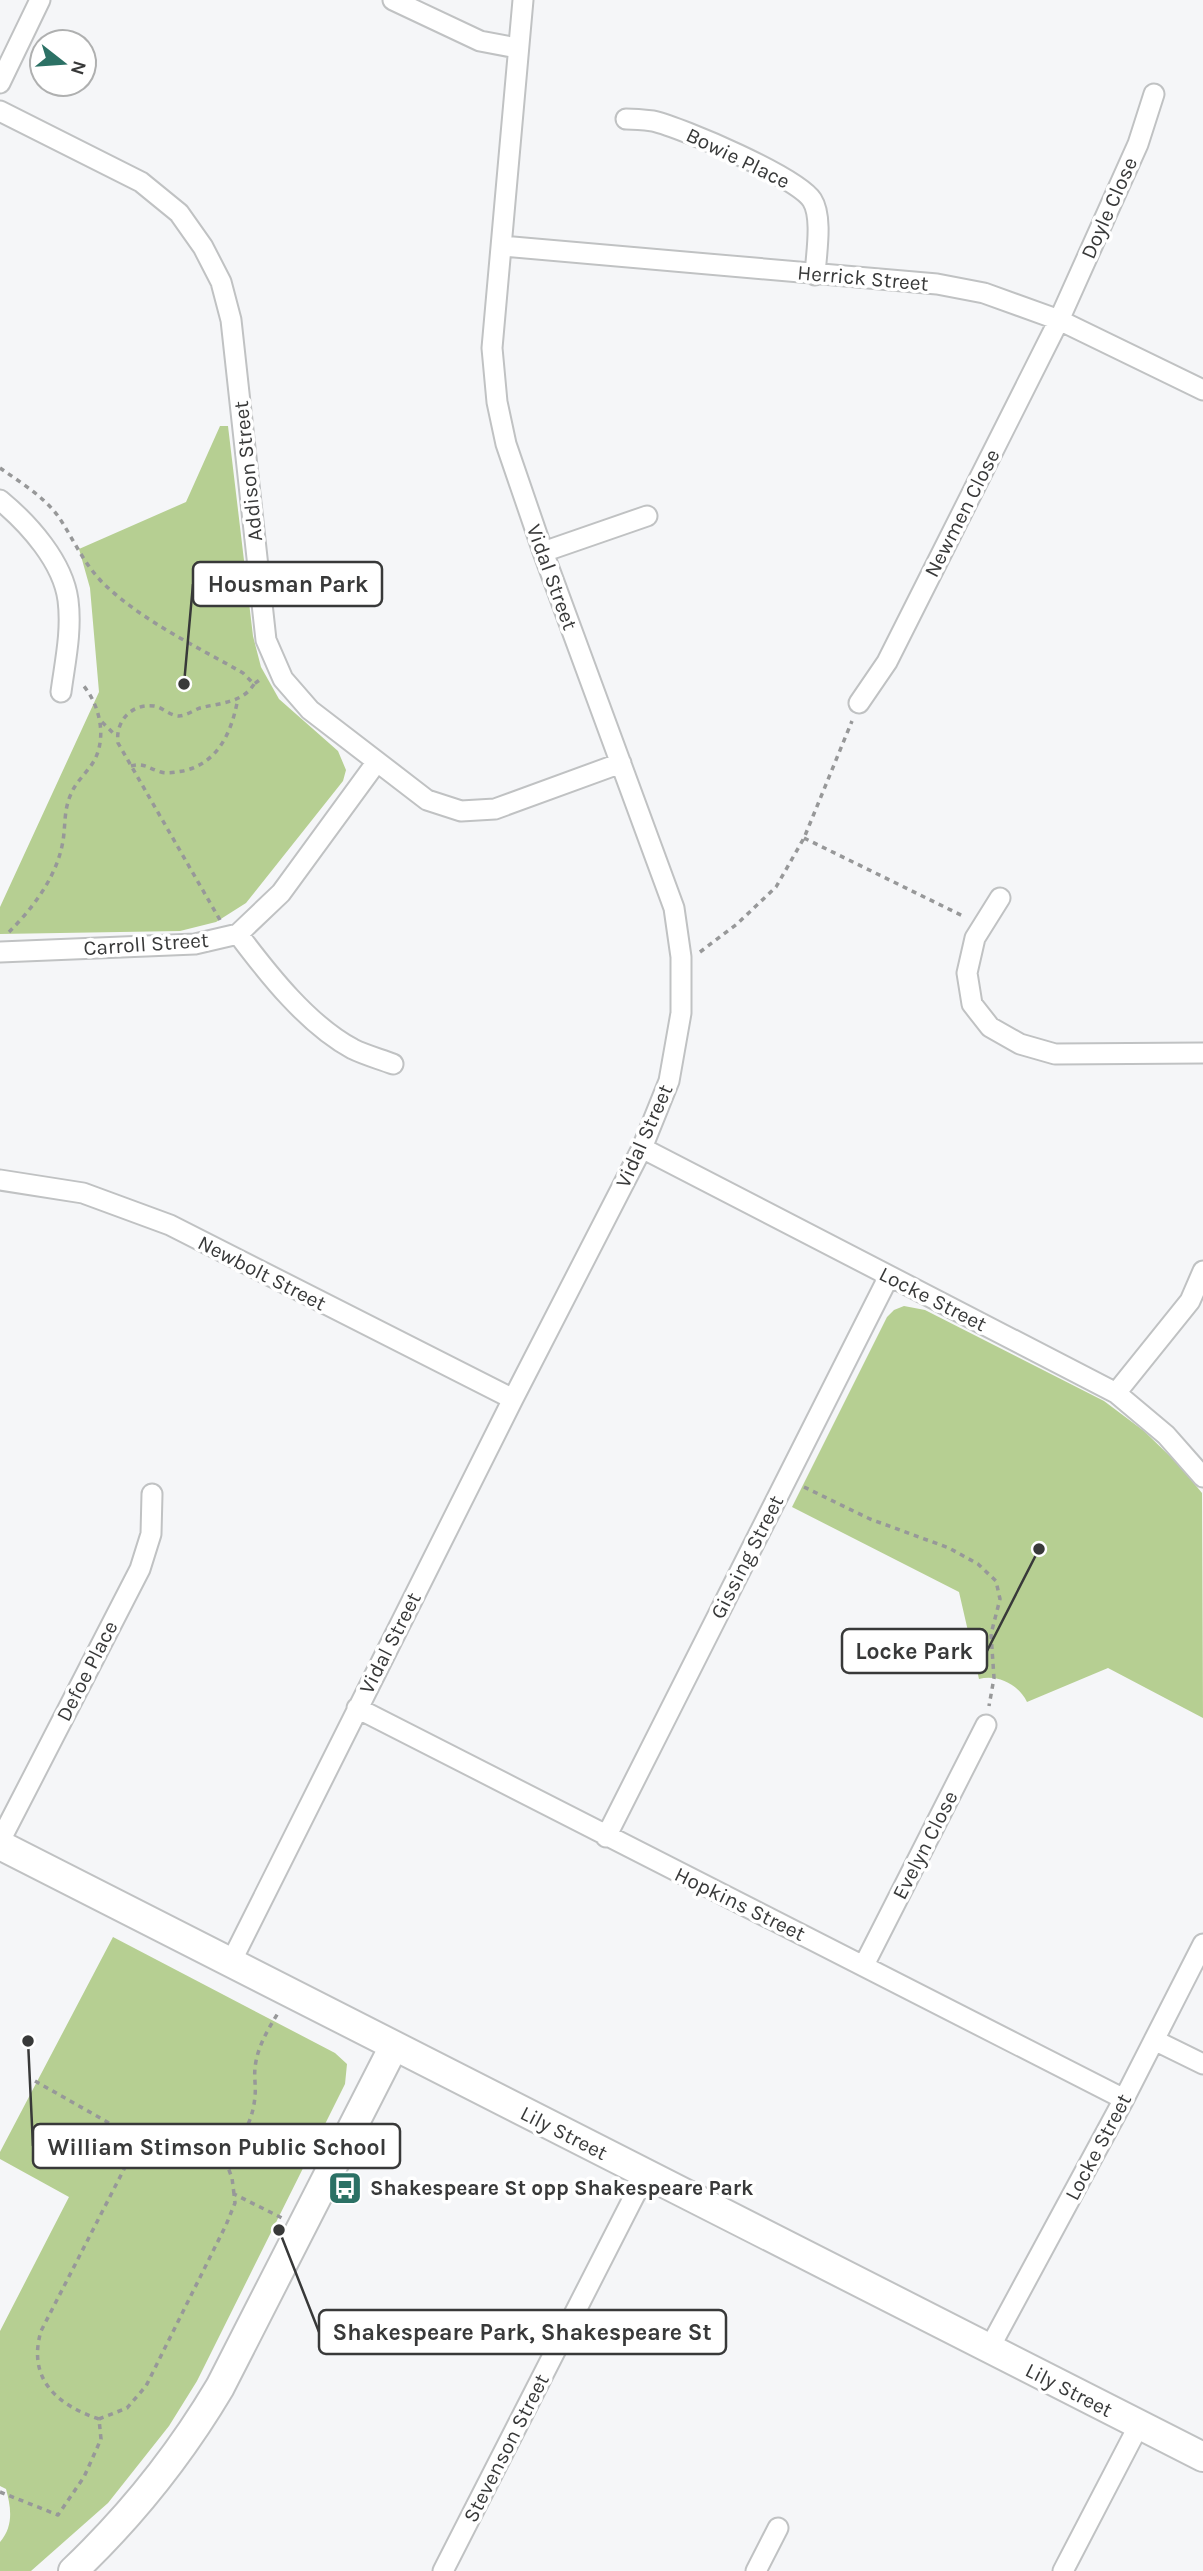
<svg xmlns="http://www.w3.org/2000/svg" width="1203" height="2571" font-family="Karla,sans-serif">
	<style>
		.green { fill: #b6cf92 }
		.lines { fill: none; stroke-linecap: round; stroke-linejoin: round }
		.street-casing { stroke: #c0c2c3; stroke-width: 23 }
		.secondary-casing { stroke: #c0c2c3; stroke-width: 32 }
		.path { stroke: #979899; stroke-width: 3.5; stroke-dasharray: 5 5; stroke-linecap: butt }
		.street { stroke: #fff; stroke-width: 19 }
		.secondary { stroke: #fff; stroke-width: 28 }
		.labels { text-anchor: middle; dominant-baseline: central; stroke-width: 7; stroke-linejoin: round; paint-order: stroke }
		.street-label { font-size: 21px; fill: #383939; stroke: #fff }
		.poi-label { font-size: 21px; font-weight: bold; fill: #383939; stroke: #fff; text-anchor: start }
		.leader { fill: none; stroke: #383939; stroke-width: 2.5 }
		.callout-dot { fill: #383939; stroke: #fff; stroke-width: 2.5 }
		.callout { fill: #fff; stroke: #383939; stroke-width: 2.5 }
		.callout-label { font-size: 23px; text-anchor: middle; font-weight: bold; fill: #383939 }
	</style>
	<rect width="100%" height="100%" fill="#f5f6f8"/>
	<!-- green -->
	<path class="green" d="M220,426H228L253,636L261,667L279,699L338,751L346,770L343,781L246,903L216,922L180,931L0,934V907L99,692L90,588L79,549L186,502Z
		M904,1306L925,1310L1104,1401L1144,1431L1179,1465L1202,1493L1203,1718L1108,1668L1027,1702C1019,1685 998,1674 979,1679L959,1592L792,1507L887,1317L894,1310Z
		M113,1937L335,2053L347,2064L345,2084L197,2381L169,2426L108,2503L31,2571H0V2542C14,2526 11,2507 6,2489L0,2486V2331L69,2197L0,2159V2152Z"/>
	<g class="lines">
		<!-- street casing -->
		<g class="street-casing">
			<path id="street" d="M393,0L480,41L517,48
				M0,83L40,0
				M0,111L141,182L179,213L203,247L221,282L231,320L266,640L283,679L310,710L427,800L461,811L495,809L621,763
				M626,119C635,119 645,120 653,121C683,128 797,177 812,200C823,217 816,255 815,275
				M502,246L937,284L984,293L1059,320L1203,390
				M0,500C29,524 63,562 68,600C72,631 65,662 61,692
				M543,552L647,516
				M859,703L887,662L1059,320L1138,144L1154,94
				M1000,898L975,938L967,973L972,1004L990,1027L1020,1044L1055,1054L1203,1053
				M238,934C268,974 308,1025 353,1049C365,1055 380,1059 393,1064
				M0,952L195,944L238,934L281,893L376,763
				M642,1148L1116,1393L1166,1435L1203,1477
				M0,1180L83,1193L170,1225L513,1399
				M1116,1393L1190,1301L1203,1271
				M357,1708C612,1840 869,1968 1124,2099
				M606,1837L889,1276
				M0,1841L140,1569L151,1534L152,1494
				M231,1962L513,1399L642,1148L669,1081L681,1013V957L674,908L543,552L506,444L497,402L492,348L523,0
				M864,1965L986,1725
				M1154,2040L1203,2064
				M989,2349L1124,2099L1203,1944
				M443,2571L645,2175
				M756,2571L778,2528
				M1063,2571L1139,2425"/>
		</g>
		<!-- secondary casing -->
		<g class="secondary-casing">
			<path id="secondary" d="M0,1845L1203,2457
				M73,2571C131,2516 179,2456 220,2387L394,2046"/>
		</g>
		<!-- path -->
		<path class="path" d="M0,468C20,482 43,496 58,516C73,538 83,563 103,583C142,621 196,646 243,673L254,684L261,679
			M102,722L116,736
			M131,766C144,762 149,769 161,772C168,774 176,772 183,771C219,763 232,731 238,698
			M804,838L965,917
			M220,920L118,743C115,722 131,703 154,706C162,707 170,716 179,716C186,716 194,710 200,708C219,703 243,703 254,684
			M9,932C32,909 55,879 62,846C66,829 63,811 71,794C76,781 89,771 95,759C107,735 99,703 82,684
			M700,952L737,924L776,887L804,838L852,721
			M804,1487L870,1519L949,1548L978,1564L996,1581L1000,1599L991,1634L994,1678L989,1706
			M35,2081L139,2140L202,2156L212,2158L221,2154L224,2157
			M234,2194L232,2178L224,2157C242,2140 253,2121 255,2096C256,2087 254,2077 255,2068C257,2048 267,2031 278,2013
			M99,2419C57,2405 27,2379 41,2331L139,2140
			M0,2492L58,2515L84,2477L101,2439L99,2419L127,2408L146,2386L226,2225L235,2203L234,2194L282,2218"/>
		<!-- street -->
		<use href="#street" class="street"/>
		<!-- secondary -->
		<use href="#secondary" class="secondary"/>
	</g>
	<!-- icons -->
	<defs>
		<g id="bus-square" transform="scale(1.75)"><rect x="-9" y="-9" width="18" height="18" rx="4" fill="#2c7165" stroke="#fff"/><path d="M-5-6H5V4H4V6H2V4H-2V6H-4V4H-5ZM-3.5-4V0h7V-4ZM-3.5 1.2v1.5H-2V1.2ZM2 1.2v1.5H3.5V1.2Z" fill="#fff"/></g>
	</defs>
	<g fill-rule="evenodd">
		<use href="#bus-square" x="345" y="2188"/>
	</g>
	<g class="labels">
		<!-- street labels -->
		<g class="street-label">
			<text transform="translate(738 158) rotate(26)">Bowie Place</text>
			<text transform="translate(1109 208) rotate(-66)">Doyle Close</text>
			<text transform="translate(863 278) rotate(5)">Herrick Street</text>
			<text transform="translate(248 471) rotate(-96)">Addison Street</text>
			<text transform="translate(962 513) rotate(-63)">Newmen Close</text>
			<text transform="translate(552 577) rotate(70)">Vidal Street</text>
			<text transform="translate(146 944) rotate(-4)">Carroll Street</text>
			<text transform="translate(644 1136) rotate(-66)">Vidal Street</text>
			<text transform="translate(262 1273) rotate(27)">Newbolt Street</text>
			<text transform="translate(933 1299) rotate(27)">Locke Street</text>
			<text transform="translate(747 1557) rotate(-63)">Gissing Street</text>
			<text transform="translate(390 1643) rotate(-63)">Vidal Street</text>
			<text transform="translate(87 1671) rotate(-63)">Defoe Place</text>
			<text transform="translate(925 1845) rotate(-63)">Evelyn Close</text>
			<text transform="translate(740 1904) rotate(26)">Hopkins Street</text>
			<text transform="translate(564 2133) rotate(27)">Lily Street</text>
			<text transform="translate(1098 2147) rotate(-62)">Locke Street</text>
			<text transform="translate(1069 2390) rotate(27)">Lily Street</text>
			<text transform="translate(506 2448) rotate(-63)">Stevenson Street</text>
		</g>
		<!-- poi labels -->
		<g class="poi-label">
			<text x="370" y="2188">Shakespeare St opp Shakespeare Park</text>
		</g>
	</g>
	<!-- callouts -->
	<path class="leader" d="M184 684L193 584M1039 1549L987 1651M28 2041L33 2146M279 2230L319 2332"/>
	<g class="callout-dot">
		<circle cx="184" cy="684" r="7"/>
		<circle cx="1039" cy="1549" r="7"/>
		<circle cx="28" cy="2041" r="7"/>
		<circle cx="279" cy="2230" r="7"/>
	</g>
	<g class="callout">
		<rect x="193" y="562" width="189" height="44" rx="7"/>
		<rect x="842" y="1629" width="145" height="44" rx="7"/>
		<rect x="33" y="2124" width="367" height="44" rx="7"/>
		<rect x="319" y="2310" width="407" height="44" rx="7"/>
	</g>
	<g class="callout-label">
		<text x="288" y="592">Housman Park</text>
		<text x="914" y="1659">Locke Park</text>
		<text x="217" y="2155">William Stimson Public School</text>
		<text x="522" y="2340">Shakespeare Park, Shakespeare St</text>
	</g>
	<!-- north arrow -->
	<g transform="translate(63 63) rotate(107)"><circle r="33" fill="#ffffff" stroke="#afb0b0" stroke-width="2"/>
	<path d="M0-5L12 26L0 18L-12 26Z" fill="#2c7165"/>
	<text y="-10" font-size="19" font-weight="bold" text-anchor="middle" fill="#383939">N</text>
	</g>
</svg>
